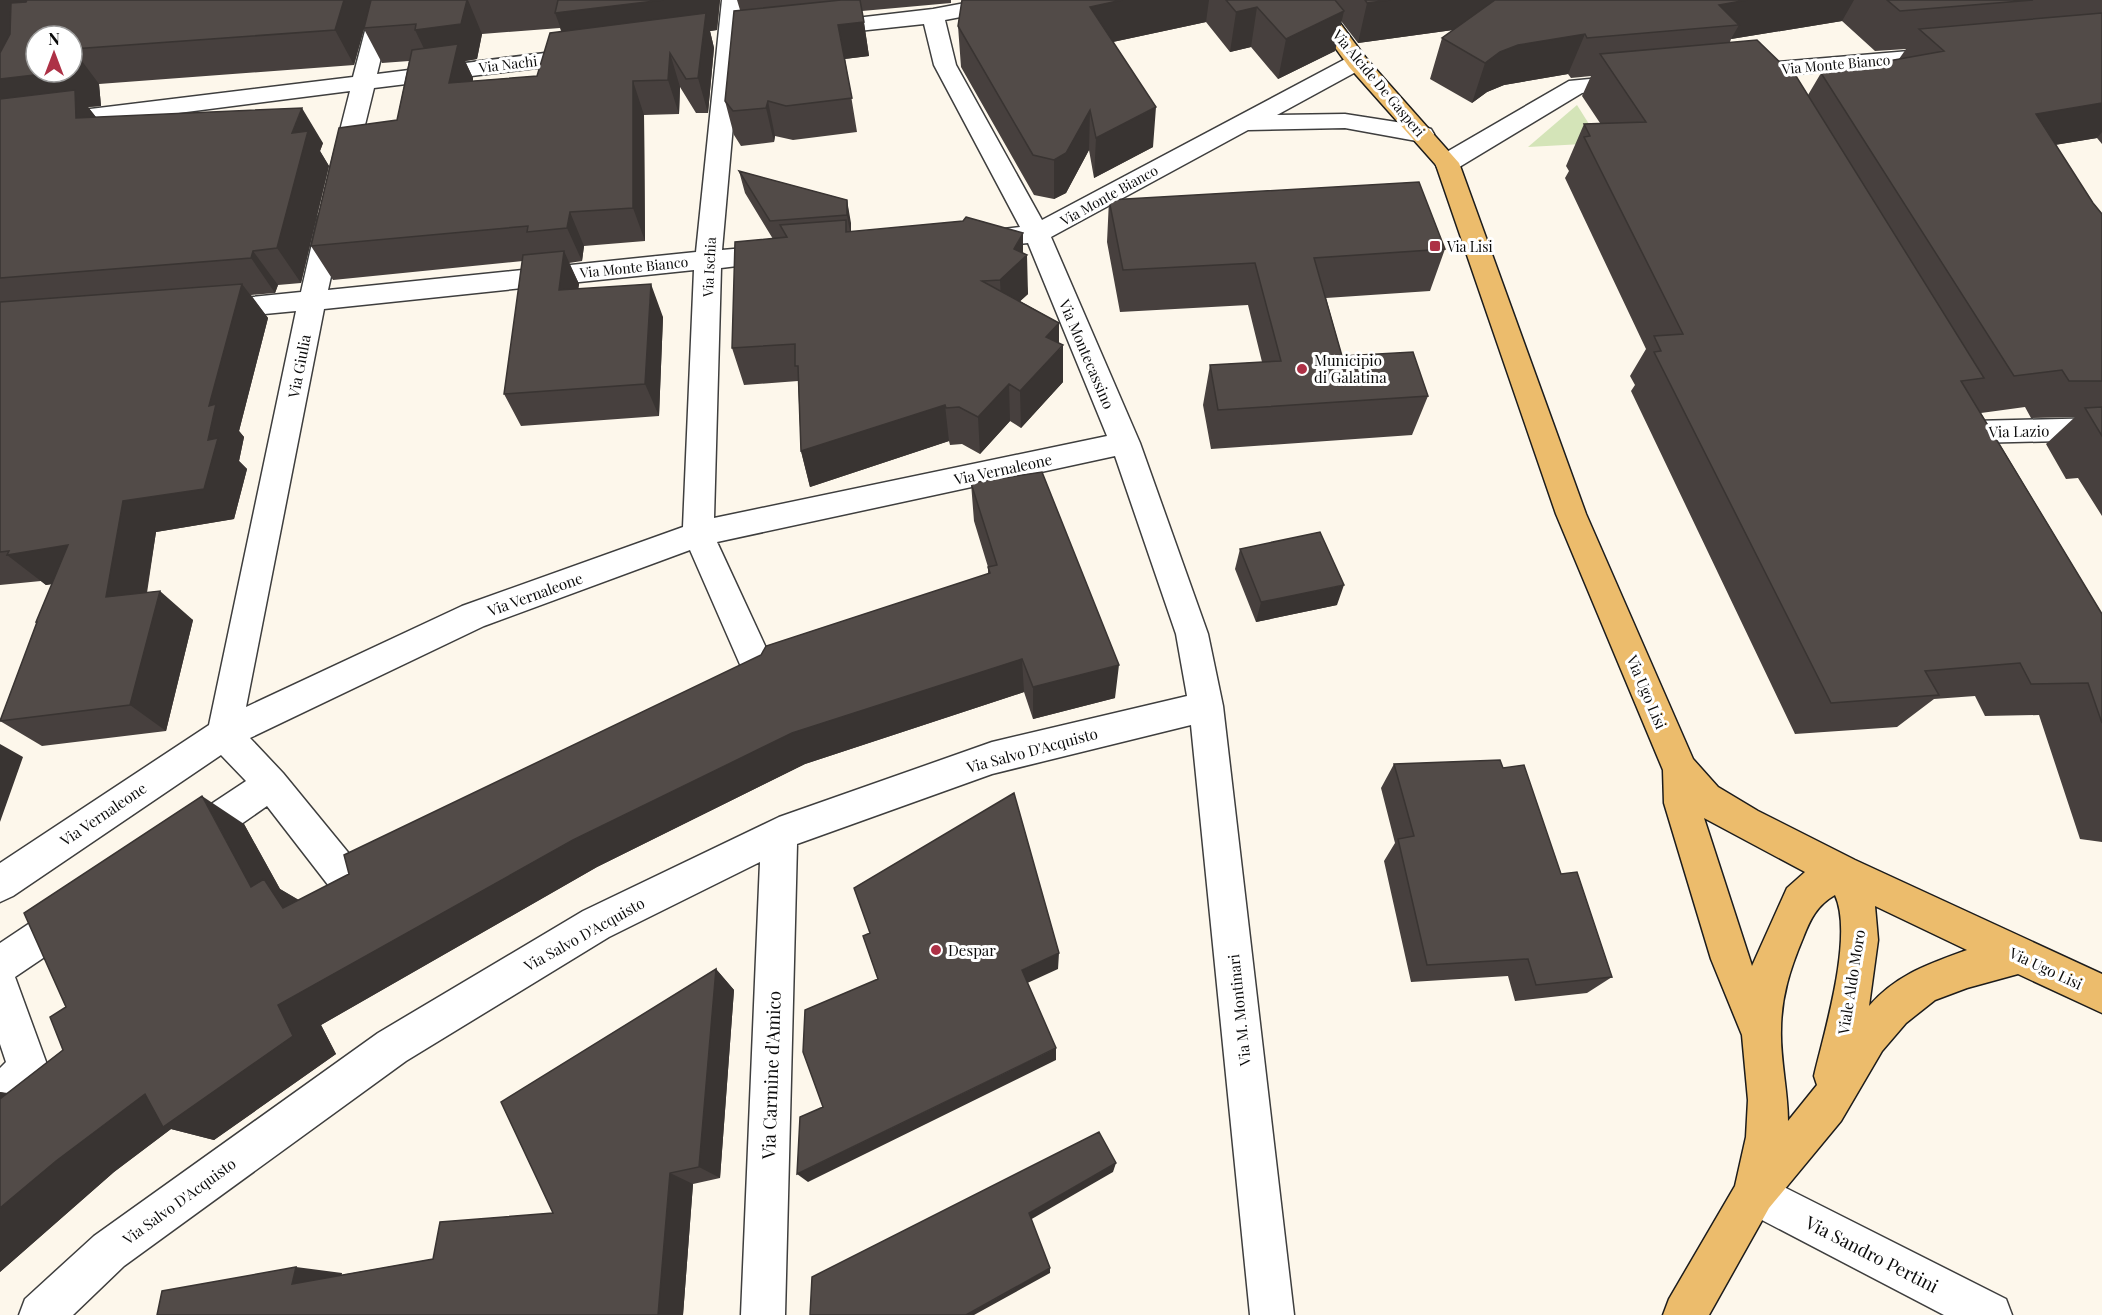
<svg xmlns="http://www.w3.org/2000/svg" width="2102" height="1315" font-family="'Playfair Display',serif">
	<style>
		.green { fill: #d4e4b8 }
		.lines { fill: none; stroke-linecap: round; stroke-linejoin: round }
		.minor-casing { stroke: #3e3e3e; stroke-width: 3 }
		.major-casing { stroke: #1c1c1c; stroke-width: 3 }
		.minor { fill: #fff; fill-rule: evenodd }
		.major { fill: #ecbc6c; fill-rule: evenodd }
		.wall { fill: #47403e; fill-rule: evenodd }
		.shaded-wall { fill: #393432 }
		.building { fill: #524b48; stroke: #393432; stroke-width: 1.5 }
		.poi-dot { fill: #ad3146; stroke: #fff; stroke-width: 2 }
		.labels { text-anchor: middle; dominant-baseline: central; stroke-width: 6; stroke-linejoin: round; paint-order: stroke }
		.far-street-label { font-size: 14px; fill: #0b0b0b; stroke: #fff }
		.far-poi-label { font-size: 14px; fill: #0b0b0b; stroke: #fff; text-anchor: start }
		.street-label { font-size: 15px; fill: #0b0b0b; stroke: #fff }
		.poi-label { font-size: 15px; fill: #0b0b0b; stroke: #fff; text-anchor: start }
		.near-street-label { font-size: 18px; fill: #0b0b0b; stroke: #fff }
	</style>
	<rect width="100%" height="100%" fill="#fdf7eb"/>
	<!-- green -->
	<path class="green" d="M1577,105L1601,143L1528,147Z"/>
	<g class="lines">
		<!-- minor casing -->
		<g class="minor-casing">
			<path id="minor" d="M373,0H395L377,74L585,48L593,50L596,55L593,60L585,62L374,88L354,170L351,176L342,178L333,176L330,170L350,91L0,136V120L353,77Z
				M722,0H744L722,250L778,245L787,248L791,254L787,260L721,268L714,518L1107,436L1028,243L979,248L970,245L966,239L970,233L1020,227L934,65L924,24L821,35L813,33L810,28L813,23L933,9L981,0H1026L1023,5L945,20L956,65L1042,220L1349,57L1357,55L1365,57L1368,62L1365,67L1277,115L1345,114L1422,126L1431,129L1434,134L1431,139L1422,142L1345,128L1248,130L1051,237L1140,443L1208,634L1223,706L1294,1315H1250L1191,725L992,774L797,844L785,1315H741L760,862L609,937L406,1061L124,1266L73,1315H19L25,1299L94,1236L378,1033L583,911L779,817L992,742L1187,696L1176,634L1115,456L717,542L779,676L774,686L741,701L729,696L724,686L729,676L742,669L690,550L484,626L250,738L283,773L351,856L383,842L396,847L401,859L396,871L345,896L332,890L267,806L204,850L191,855L178,850L173,838L178,826L246,781L221,755L13,896L0,902V863L209,725L296,311L214,319L204,316L200,309L204,302L301,292L318,217L322,211L331,209L340,211L344,217L328,290L696,252ZM694,270L683,527L462,606L246,707L324,309Z
				M1945,48L1953,50L1956,55L1953,60L1742,79L1734,77L1730,72L1734,67L1742,65Z
				M1631,75L1639,77L1643,82L1639,87L1582,93L1456,169L1447,171L1438,169L1435,163L1438,157L1569,81Z
				M2102,418V440L1973,443L1963,440L1958,432L1963,424L1973,421Z
				M73,898L86,903L92,916L86,929L15,977L49,1070C40,1091 21,1105 0,1113V1068L6,1062L0,1044V943L60,903Z
				M1754,1172L2006,1299L2012,1315H1944L1739,1208L1733,1193L1739,1178Z"/>
		</g>
		<!-- major casing -->
		<g class="major-casing">
			<path id="major" d="M1301,0H1323L1365,57L1459,163L1586,514L1693,759L1718,787L1758,811L1855,860L2102,974V1013L2018,974L1967,988L1935,1000L1906,1023L1882,1051L1841,1121L1769,1208L1709,1315H1663L1669,1299L1735,1186L1746,1137L1748,1100L1742,1035L1711,959L1664,803L1663,770L1556,514L1436,165L1349,67ZM1704,818L1805,872L1787,888L1752,966ZM1835,895C1854,936 1824,1033 1814,1076L1817,1085L1788,1121C1788,1091 1780,1059 1781,1030C1781,997 1790,969 1803,938C1810,920 1817,905 1835,895ZM1875,906L1967,950C1929,964 1897,974 1869,1006L1878,940Z"/>
		</g>
		<!-- minor -->
		<use href="#minor" class="minor"/>
		<!-- major -->
		<use href="#major" class="major"/>
	</g>
	<!-- wall -->
	<path class="wall" d="M0,0H720L717,30L710,31L714,48L708,113H696L680,87L679,114L644,115L645,241L584,246L582,261L569,263L579,284L578,289L663,317L659,416L521,426L504,394L523,261L333,280L311,246L397,120L409,61L382,63L364,29L354,65L99,84L101,106L88,107L96,117L323,143L320,151L329,166L301,283L278,285L275,293L251,295L268,318L239,431L244,437L239,461L247,469L234,519L156,532L147,593L193,620L166,731L42,746L0,721L37,623L36,622L52,584L46,585L41,581L0,585ZM560,28L561,31L537,76L473,81V78L465,61L477,59L482,34Z
		M737,0H951V3L862,11L869,56L845,59L857,132L793,140L775,136L774,142L741,146L734,135L725,101L740,10Z
		M962,0H2102V144L2097,138L2055,145L2093,203L2102,214V516L2078,478L2066,479L2046,444L2075,417L2031,418L2025,407L1981,413L2102,614V842L2080,839L2039,715L1985,716L1975,696L1934,699L1897,727L1795,734L1631,391L1635,385L1630,376L1646,349L1565,178L1569,171L1566,166L1584,124L1600,123L1582,96L1591,76L1571,78L1568,74L1504,85L1487,92L1472,103L1430,79L1442,38L1453,30L1358,43L1341,21L1335,51L1278,79L1251,47L1230,52L1206,22L1113,42L1153,147L1094,178L1089,150L1066,193L1054,199L1034,195L961,67L958,26ZM1842,21L1875,51L1906,49L1899,59L1821,73L1808,95L1730,42L1731,39Z
		M739,171L847,200L851,231L1023,253L1028,294L1020,301L1059,323V343L1063,382L1021,428L1010,421L980,454L962,444L950,445L949,441L810,487L801,451L798,381L744,385L732,348L773,239L745,193Z
		M1109,200L1445,249L1430,291L1326,298L1342,356L1428,396L1412,435L1211,449L1203,405L1210,365L1262,362L1248,305L1120,312L1107,242Z
		M971,483L1115,698L1033,719L1024,692L805,764L597,867L321,1025L336,1054L214,1140L171,1129L114,1172L0,1272V1092L8,1093L63,1050L66,1007L244,824L280,889L299,900L988,574V567L974,521Z
		M1240,549L1337,605L1256,622L1235,569Z
		M1394,764L1503,768L1561,874L1612,977L1587,993L1515,1001L1508,976L1411,982L1384,861L1395,843L1381,788Z
		M716,969L734,990L720,1178L693,1184L683,1315H157L342,1273L341,1275L433,1259L553,1213Z"/>
	<!-- shaded-wall -->
	<path class="shaded-wall" d="M0,0H44L60,72H72L73,49L99,84L101,106L88,107L102,125L0,98Z
		M344,0H372L354,65L335,30Z
		M467,0H468L482,34L477,59L465,61L473,78L465,117L432,65L415,30Z
		M663,0H720L717,30L710,31L714,48L708,113L698,78L704,32L568,48L555,13Z
		M1122,0H1209L1206,22L1089,47L1090,7Z
		M1390,0H1512L1504,23L1358,43L1367,3Z
		M1747,0H1854L1842,21L1731,39L1739,25L1719,5Z
		M1257,7L1251,47L1230,52L1236,12Z
		M1344,11L1335,51L1278,79L1286,39Z
		M864,22L869,56L844,59L838,25Z
		M1585,34L1568,74L1504,85L1487,92L1472,103L1485,63L1500,52L1518,45Z
		M670,53L680,87L679,114L668,80Z
		M633,81L644,115L645,241L633,208Z
		M768,101L775,136L774,142L766,108Z
		M2102,103V132L2097,138L2005,153L2036,114Z
		M1156,107L1153,147L1094,178L1096,138Z
		M302,108L323,143L320,151L329,166L301,283L277,248L292,133Z
		M1090,110L1089,150L1066,193L1054,199V160Z
		M847,200L851,223V237L847,215Z
		M570,212L584,246L582,261L567,228Z
		M1023,233V259L1027,255L1028,294L1002,318L1000,280L1014,249Z
		M253,251L278,285L275,293L251,258Z
		M564,251L579,284L574,323L559,290Z
		M242,284L268,318L239,431L244,437L239,461L247,469L234,519L156,532L141,626L106,597L123,501L208,440L209,406Z
		M651,284L663,317L659,416L645,384Z
		M1059,323V350L1063,345V382L1021,428L1020,391L1046,337Z
		M1009,384L1010,421L980,454L978,417Z
		M945,405L949,441L810,487L801,451Z
		M68,545L104,575L46,585L7,555Z
		M1344,585L1337,605L1256,622L1261,602Z
		M160,591L193,620L166,731L130,705Z
		M1022,659L1024,692L805,764L597,867L321,1025L336,1054L214,1140L171,1129L114,1172L0,1272V1208L56,1161L145,1094L278,1005L573,840L792,733Z
		M1119,665L1115,698L1033,719V687Z
		M0,744L23,757L0,822Z
		M202,796L244,824L280,889L305,904L283,908L251,887Z
		M1059,953L1058,969L1023,985L1022,970Z
		M716,969L734,990L720,1178L699,1167Z
		M1056,1048V1060L808,1182L797,1174Z
		M0,1092L37,1101L0,1109Z
		M1116,1163L1113,1172L1030,1220L1029,1213Z
		M670,1173L693,1184L683,1315H658Z
		M296,1267L342,1273L339,1289L292,1284Z
		M1050,1268V1273L974,1315H966Z"/>
	<!-- building -->
	<path class="building" d="M27,0H344L335,30L73,49L74,70L72,71V36H36V72H60L0,79V53L10,34L11,3L26,2Z
		M371,0H467L461,24L415,30L416,24L364,28Z
		M558,0H663L555,13Z
		M841,0H860L864,22L838,25L852,98L786,106L768,101L766,108L733,111L725,101L734,11Z
		M962,0H1122L1090,7L1156,107L1096,138L1090,110L1066,153L1054,160L1033,155L958,26Z
		M1226,0H1335L1344,11L1286,39L1257,7L1236,12Z
		M1365,0H1390L1367,3Z
		M1495,0H1747L1719,5L1739,25L1587,38L1585,34L1518,45L1500,52L1485,63L1442,38Z
		M1887,0H2033L1900,11Z
		M706,13L698,78L686,79L670,53L668,80L633,81V208L570,212L567,228L527,232L528,226L311,246L339,128L397,120L412,50L458,44L449,83L537,76L550,33Z
		M2102,13V103L2036,114L2093,203L2102,214V381H2069L2062,370L2014,376L1821,73L1944,51L1919,29Z
		M1757,40L1794,76H1796L1984,378L1961,381L2102,614V723L2088,683L2031,684L2020,663L1925,671L1939,695L1831,703L1654,352L1661,351L1654,336L1683,334L1584,137L1590,136L1584,124L1646,122L1600,54Z
		M75,90L76,118L302,108L292,133L308,131L277,248L253,251L251,258L0,278V99Z
		M739,171L847,200V215L770,221Z
		M1419,182L1445,249L1314,258L1342,356L1413,352L1428,396L1218,410L1210,365L1281,361L1255,263L1123,270L1109,200Z
		M966,217L1023,233L1014,249L1027,255L1000,280L982,281L1059,323L1046,337L1063,345L1020,391L1009,384L978,417L959,407L946,408L945,405L801,451L798,366H795V344L732,348L735,242L787,237L780,225L846,220V232L963,221Z
		M564,251L559,290L651,284L645,384L504,394L523,255Z
		M242,284L209,406L216,404L208,440L218,438L204,489L123,501L106,597L160,591L130,705L0,721L37,622H36L68,545L7,555L9,551L0,552V302Z
		M2102,407V436L2085,408Z
		M1042,472L1119,665L1033,687L1022,659L792,733L573,840L278,1005L293,1036L163,1127L145,1094L56,1161L0,1208V1099L63,1050L50,1017L66,1007L24,913L202,796L251,887L264,879L283,908L349,874L344,855L761,655L766,646L990,573L988,567L997,565L971,483Z
		M1320,532L1344,585L1261,602L1240,549Z
		M1500,760L1503,768L1524,765L1561,874L1577,872L1612,977L1536,985L1528,959L1427,965L1398,839L1414,836L1394,764Z
		M1014,793L1059,953L1022,970L1056,1048L797,1174L800,1117L823,1107L803,1052L805,1010L878,979L863,936L870,933L854,888Z
		M716,969L699,1167L670,1173L658,1315H157L162,1291L296,1267L292,1284L433,1259L440,1222L553,1213L501,1102Z
		M1099,1132L1116,1163L1029,1213L1050,1268L966,1315H810L812,1277Z"/>
	<!-- markers -->
	<g class="poi-dot">
		<rect x="1429" y="240" width="12" height="12" rx="3"/>
		<circle cx="1302" cy="369" r="6"/>
		<circle cx="936" cy="950" r="6"/>
	</g>
	<g class="labels">
		<!-- far-street labels -->
		<g class="far-street-label">
			<text transform="translate(508 64) rotate(-7)">Via Nachi</text>
			<text transform="translate(1836 64) rotate(-5)">Via Monte Bianco</text>
			<text transform="translate(1379 83) rotate(50)">Via Alcide De Gasperi</text>
			<text transform="translate(1109 195) rotate(-29)">Via Monte Bianco</text>
			<text transform="translate(634 267) rotate(-6)">Via Monte Bianco</text>
			<text transform="translate(709 267) rotate(-87)">Via Ischia</text>
		</g>
		<!-- far-poi labels -->
		<g class="far-poi-label">
			<text x="1447" y="246">Via Lisi</text>
		</g>
		<!-- street labels -->
		<g class="street-label">
			<text transform="translate(1087 354) rotate(67)">Via Montecassino</text>
			<text transform="translate(299 366) rotate(-79)">Via Giulia</text>
			<text transform="translate(2019 431) rotate(-1)">Via Lazio</text>
			<text transform="translate(1003 469) rotate(-12)">Via Vernaleone</text>
			<text transform="translate(535 594) rotate(-20)">Via Vernaleone</text>
			<text transform="translate(1647 692) rotate(67)">Via Ugo Lisi</text>
			<text transform="translate(1032 750) rotate(-15)">Via Salvo D'Acquisto</text>
			<text transform="translate(103 814) rotate(-34)">Via Vernaleone</text>
			<text transform="translate(584 934) rotate(-29)">Via Salvo D'Acquisto</text>
			<text transform="translate(2046 968) rotate(25)">Via Ugo Lisi</text>
			<text transform="translate(1851 982) rotate(-81)">Viale Aldo Moro</text>
			<text transform="translate(1239 1010) rotate(-96)">Via M. Montinari</text>
			<text transform="translate(179 1201) rotate(-36)">Via Salvo D'Acquisto</text>
		</g>
		<!-- poi labels -->
		<g class="poi-label">
			<text x="1314" y="360">Municipio<tspan x="1314" dy="17">di Galatina</tspan></text>
			<text x="948" y="950">Despar</text>
		</g>
		<!-- near-street labels -->
		<g class="near-street-label">
			<text transform="translate(771 1075) rotate(-88)">Via Carmine d'Amico</text>
			<text transform="translate(1872 1254) rotate(27)">Via Sandro Pertini</text>
		</g>
	</g>
	<!-- north arrow -->
	<g transform="translate(54 54)"><circle r="28" fill="#ffffff" stroke="#9d9d9d" stroke-width="1.5"/>
	<path d="M0-4.5L10 22L0 15L-10 22Z" fill="#ad3146"/>
	<text y="-9" font-size="16" font-weight="bold" text-anchor="middle" fill="#0b0b0b">N</text>
	</g>
</svg>
